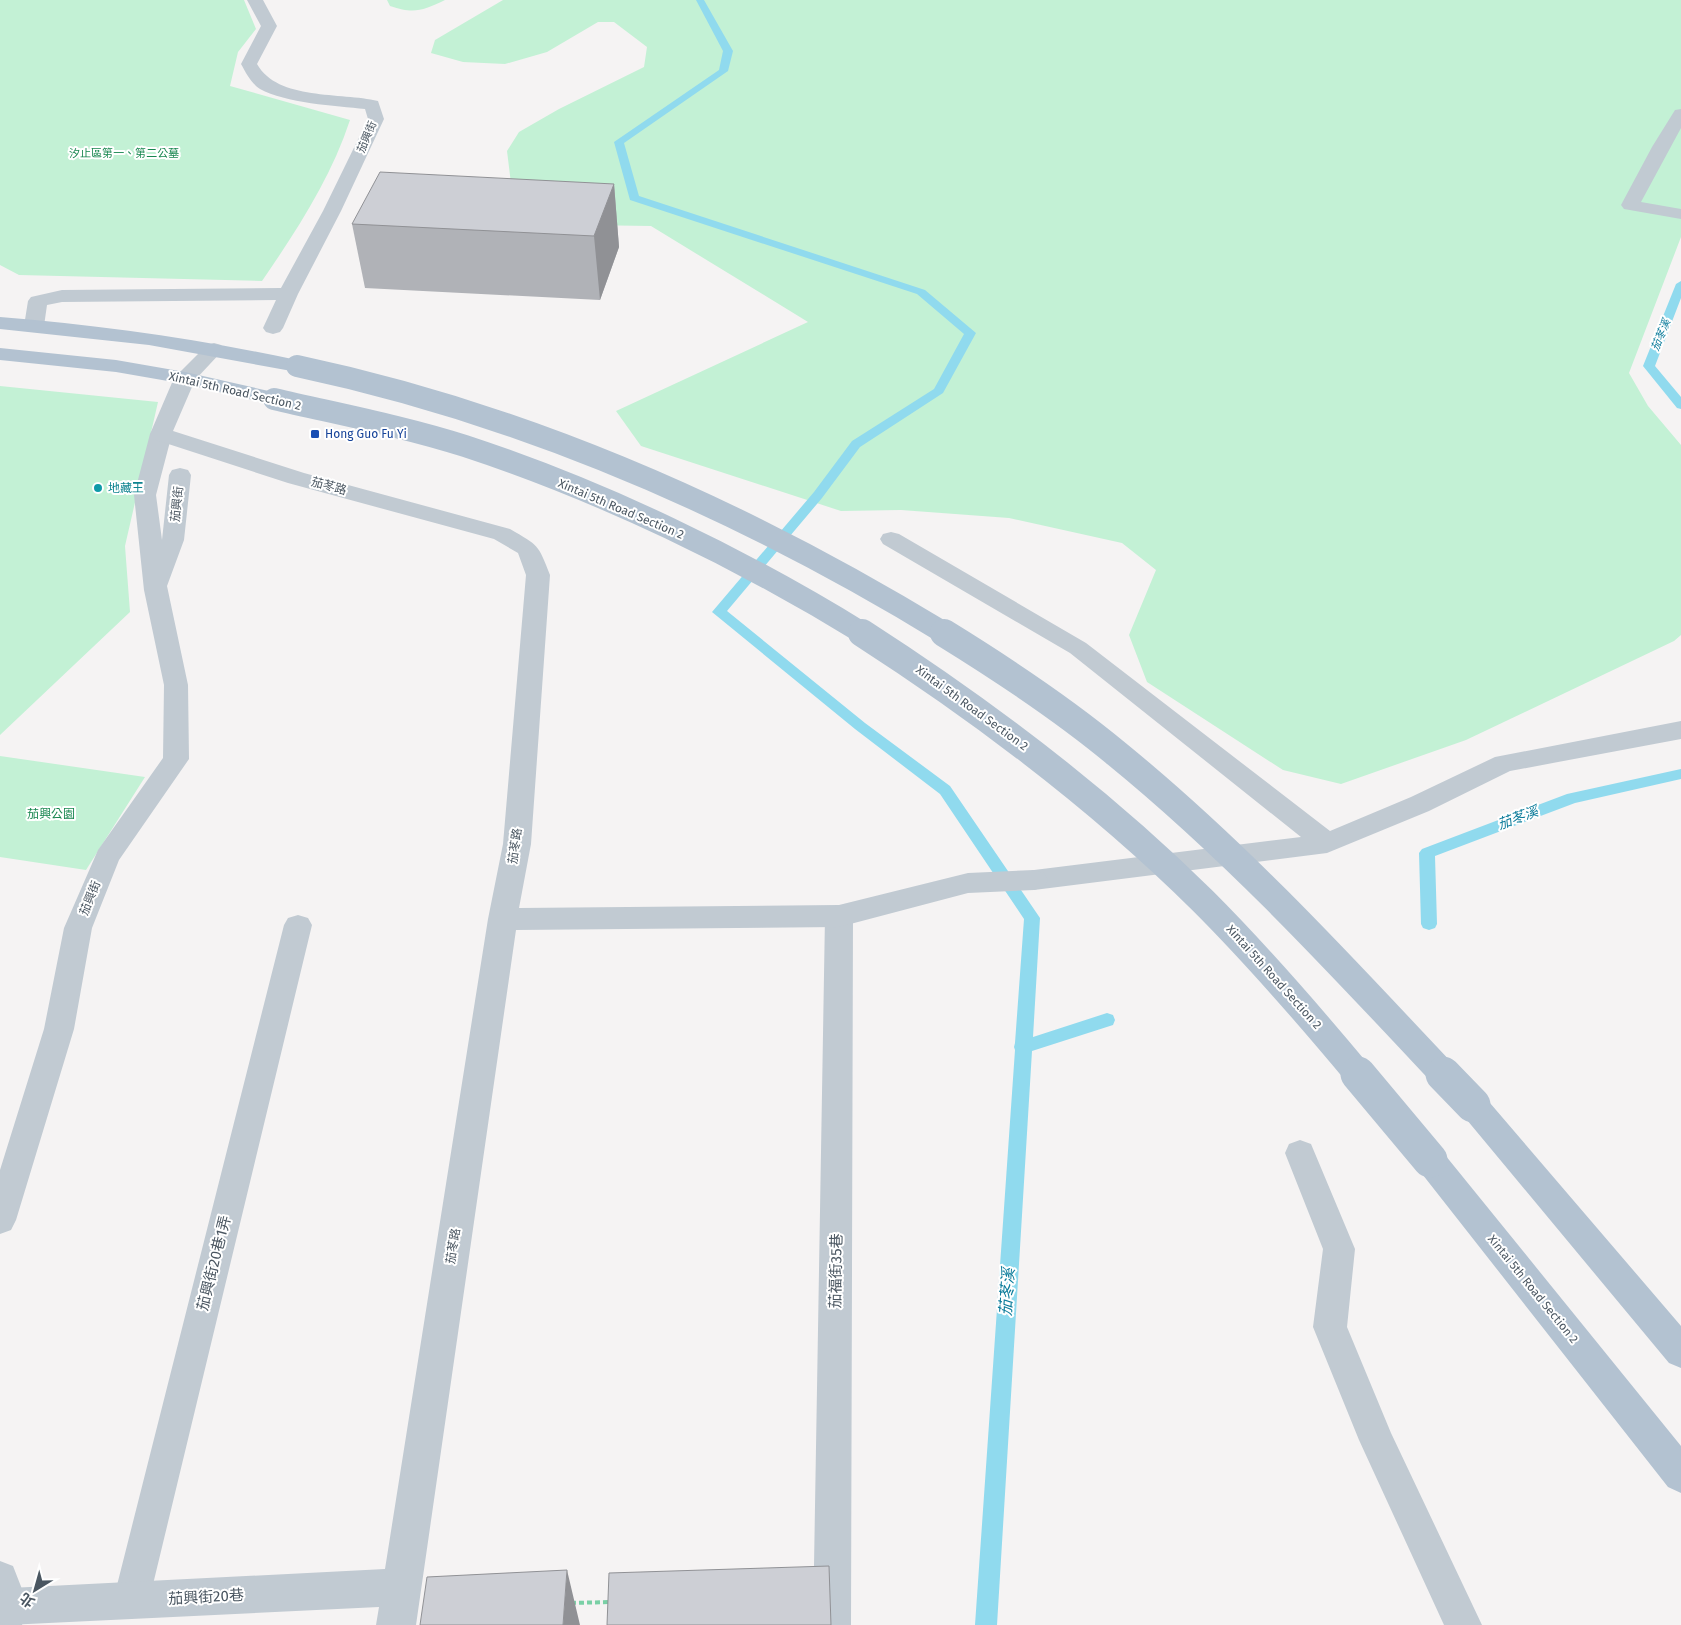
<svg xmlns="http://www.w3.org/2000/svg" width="1681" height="1625" font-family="'Fira Sans','Noto Sans TC',sans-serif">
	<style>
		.green { fill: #c3f1d5 }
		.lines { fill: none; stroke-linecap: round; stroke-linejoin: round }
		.stream { fill: #90daee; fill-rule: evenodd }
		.path { stroke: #7ad0a6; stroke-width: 4; stroke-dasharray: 5 3; stroke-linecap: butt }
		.lane { fill: #c1cad2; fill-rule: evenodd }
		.street { fill: #c1cad2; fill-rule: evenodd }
		.primary { fill: #b3c2d1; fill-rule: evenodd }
		.primary-bridge-far2 { stroke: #b3c2d1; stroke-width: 22 }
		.primary-bridge-far1 { stroke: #b3c2d1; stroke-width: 28 }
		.primary-bridge { stroke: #b3c2d1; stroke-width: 35 }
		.wall { fill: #b0b2b7 }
		.shaded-wall { fill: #909195 }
		.building { fill: #cdcfd5; stroke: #909195 }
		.transit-dot { fill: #1a4fb4; stroke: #fff; stroke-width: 2 }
		.culture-dot { fill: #0f9aa8; stroke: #fff; stroke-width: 2 }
		.labels { text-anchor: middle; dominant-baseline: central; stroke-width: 4; stroke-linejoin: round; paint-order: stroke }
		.far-street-label { font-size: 11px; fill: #4a5661; stroke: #fff }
		.far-park-label { font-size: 11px; fill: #17864f; stroke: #fff }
		.far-water-label { font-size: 11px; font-style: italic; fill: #0c7c9b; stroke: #fff }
		.street-label { font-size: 12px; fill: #4a5661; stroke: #fff }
		.transit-label { font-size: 12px; fill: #164399; stroke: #fff; text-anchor: start }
		.culture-label { font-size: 12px; fill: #0d838f; stroke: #fff; text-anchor: start }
		.park-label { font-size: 12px; fill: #17864f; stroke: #fff }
		.water-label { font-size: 14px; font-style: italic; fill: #0c7c9b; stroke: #fff }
		.near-street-label { font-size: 15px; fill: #4a5661; stroke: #fff }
		.near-water-label { font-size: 16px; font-style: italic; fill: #0c7c9b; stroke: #fff }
	</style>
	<rect width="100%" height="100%" fill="#f5f3f3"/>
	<!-- green -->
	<path class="green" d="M0,0H244L256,29L238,52L230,86L350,120C331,178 297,230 262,281L19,275L0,265Z
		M387,0H445C422,11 414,14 390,6Z
		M503,0H1681V237L1629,373L1648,406L1681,445V635L1674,641L1466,740L1341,784L1283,770L1147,682L1129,635L1156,570L1122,543L1009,518L901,510L841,511L641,446L616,411L808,322L651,226L516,224L507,151L519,132L559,109L644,67L647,47L614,22H598L547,52L505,64L463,62L431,53L435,40Z
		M0,386L158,402L125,546L130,612L0,735Z
		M0,756L145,777L86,870L0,857Z"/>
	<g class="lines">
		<!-- stream -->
		<path class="stream" d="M696,0H704L733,51L728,71L624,143L639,196L925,290L976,333L943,393L860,447L822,498L727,611L865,723L950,786L1040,918L1033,1037L1107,1013L1113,1015L1115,1020L1113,1025L1032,1051L997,1625H975L1015,1050L1014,1047L1015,1043L1024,919L940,794L855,729L712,612L814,492L852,441L934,389L964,334L917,294L630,200L614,142L719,70L723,51Z
			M1681,281V298L1655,366L1681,397V409L1677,408L1643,366L1676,284Z
			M1681,769V779L1575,803L1435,856L1437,924L1435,928L1429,930L1423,928L1421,924L1419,853L1422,849L1567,794Z"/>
		<!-- path -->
		<path class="path" d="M571,1603L610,1602"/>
		<!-- lane -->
		<path class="lane" d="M247,0H263L277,26L257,64C278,101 341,92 378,101L384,119L341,211L298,294L283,328L280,332L273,334L266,332L263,328L276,300L62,302L47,305L44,326L41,330L34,332L27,330L24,326L28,301L31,297L62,290L281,288L323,211L368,119L365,109C336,106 285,103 260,89C251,83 246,73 241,64L261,26Z
			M1681,109V128L1641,202L1681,209V219L1624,209L1621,205L1652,147L1675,110Z
			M161,428L168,430L172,434L156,495L162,540L169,475L172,470L180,468L188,470L191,475L184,540L167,586L188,685L189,759L119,860L92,928L74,1029L16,1220L11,1230L0,1234V1170L44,1029L64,928L98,850L163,758L164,685L144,590L134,495L150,434L154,430Z
			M891,532L899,534L1086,643L1330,831L1411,797L1495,757L1681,721V739L1510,771L1429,811L1327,853L1034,890L1024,887L1020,880L1024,873L1034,870L1301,837L1070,653L883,544L880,539L883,534Z
			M839,906L849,909L853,916L851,1625H813L825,916L829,909Z
			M298,915L308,918L312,925L149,1601L144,1614L131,1619L118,1614L113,1601L284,925L288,918Z
			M1300,1140L1311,1144L1355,1249L1347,1327L1391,1433L1482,1625H1444L1359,1440L1313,1327L1323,1249L1285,1153L1289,1144Z
			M0,1561L13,1566L29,1607L22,1625H0Z"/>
		<!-- street -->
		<path class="street" d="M214,343L221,345L224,349L195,380L173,431L304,473L510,529C539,546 538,544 550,575L531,844L519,908L839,905L968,873L1034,870L1044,873L1048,880L1044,887L1034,890L968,893L839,927L516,930L416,1625H376L379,1607L7,1625L0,1622V1592L10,1588L385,1569L488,919L503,844L526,575L518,553L494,539L288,483L153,439L150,434L174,378L207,345Z"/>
		<!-- primary -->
		<path class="primary" d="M0,317C100,325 199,339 297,360L304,362L308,366L304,370L297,372L149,345L0,329Z
			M0,348L116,360L185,372L282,394L285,399L282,404L274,405L185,384L116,372L0,360Z
			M1473,1092L1484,1096L1681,1326V1368L1669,1363L1462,1114L1457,1105L1462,1096Z
			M1430,1146L1441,1150L1681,1446V1493L1668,1487L1419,1170L1414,1160L1419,1150Z"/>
		<!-- primary-bridge-far2 -->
		<path class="primary-bridge-far2" d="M297,366C528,415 745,511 946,634
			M274,399C338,414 402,426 465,446C602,491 741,558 864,634"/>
		<!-- primary-bridge-far1 -->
		<path class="primary-bridge-far1" d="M862,633C983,711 1100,799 1203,901C1258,956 1309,1015 1359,1075
			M944,633C1004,670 1063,709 1117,754C1236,851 1340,964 1444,1075"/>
		<!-- primary-bridge -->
		<path class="primary-bridge" d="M1358,1074L1430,1160
			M1443,1074L1473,1105"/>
	</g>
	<!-- wall -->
	<path class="wall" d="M614,184L619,247L600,300L365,288L352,224Z"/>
	<!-- shaded-wall -->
	<path class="shaded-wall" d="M614,184L619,247L600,300L594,236Z
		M567,1570L580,1625H563Z"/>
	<!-- building -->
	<path class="building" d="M380,172L614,184L594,236L352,224Z
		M829,1566L831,1625H607L609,1573Z
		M567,1570L563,1625H420L427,1577Z"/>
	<!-- markers -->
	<rect class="transit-dot" x="310" y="429" width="10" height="10" rx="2.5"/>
	<circle class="culture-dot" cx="98" cy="488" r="5"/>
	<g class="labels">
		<!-- far-street labels -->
		<g class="far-street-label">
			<text transform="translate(367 137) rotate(-67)">茄興街</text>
		</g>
		<!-- far-park labels -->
		<g class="far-park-label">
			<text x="124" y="153">汐止區第一、第二公墓</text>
		</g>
		<!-- far-water labels -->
		<g class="far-water-label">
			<text transform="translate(1661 335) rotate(-68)">茄苳溪</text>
		</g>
		<!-- street labels -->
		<g class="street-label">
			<text transform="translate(235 391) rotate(13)">Xintai 5th Road Section 2</text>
			<text transform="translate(329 486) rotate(15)">茄苳路</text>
			<text transform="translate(177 504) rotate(-84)">茄興街</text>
			<text transform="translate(621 509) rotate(23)">Xintai 5th Road Section 2</text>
			<text transform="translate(972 708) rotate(36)">Xintai 5th Road Section 2</text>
			<text transform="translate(515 846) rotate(-82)">茄苳路</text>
			<text transform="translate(90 898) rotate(-68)">茄興街</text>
			<text transform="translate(1274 977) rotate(48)">Xintai 5th Road Section 2</text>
			<text transform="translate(453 1246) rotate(-81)">茄苳路</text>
			<text transform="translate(1533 1289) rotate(51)">Xintai 5th Road Section 2</text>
		</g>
		<!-- transit labels -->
		<g class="transit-label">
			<text x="325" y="434">Hong Guo Fu Yi</text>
		</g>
		<!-- culture labels -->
		<g class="culture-label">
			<text x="108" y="488">地藏王</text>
		</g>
		<!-- park labels -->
		<g class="park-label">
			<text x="51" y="814">茄興公園</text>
		</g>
		<!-- water labels -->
		<g class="water-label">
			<text transform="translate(1518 818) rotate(-20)">茄苳溪</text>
		</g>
		<!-- near-street labels -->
		<g class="near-street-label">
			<text transform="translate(214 1263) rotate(-76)">茄興街20巷1弄</text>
			<text transform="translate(836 1271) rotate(-89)">茄福街35巷</text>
			<text transform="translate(206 1597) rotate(-3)">茄興街20巷</text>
		</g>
		<!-- near-water labels -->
		<g class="near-water-label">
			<text transform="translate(1007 1292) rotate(-86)">茄苳溪</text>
		</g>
	</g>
	<!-- north arrow -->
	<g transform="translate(35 1590) rotate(217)" stroke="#ffffff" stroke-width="4" paint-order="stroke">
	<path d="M0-4L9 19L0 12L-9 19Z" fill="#4a5661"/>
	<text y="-8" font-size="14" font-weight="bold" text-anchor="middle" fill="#4a5661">北</text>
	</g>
</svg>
